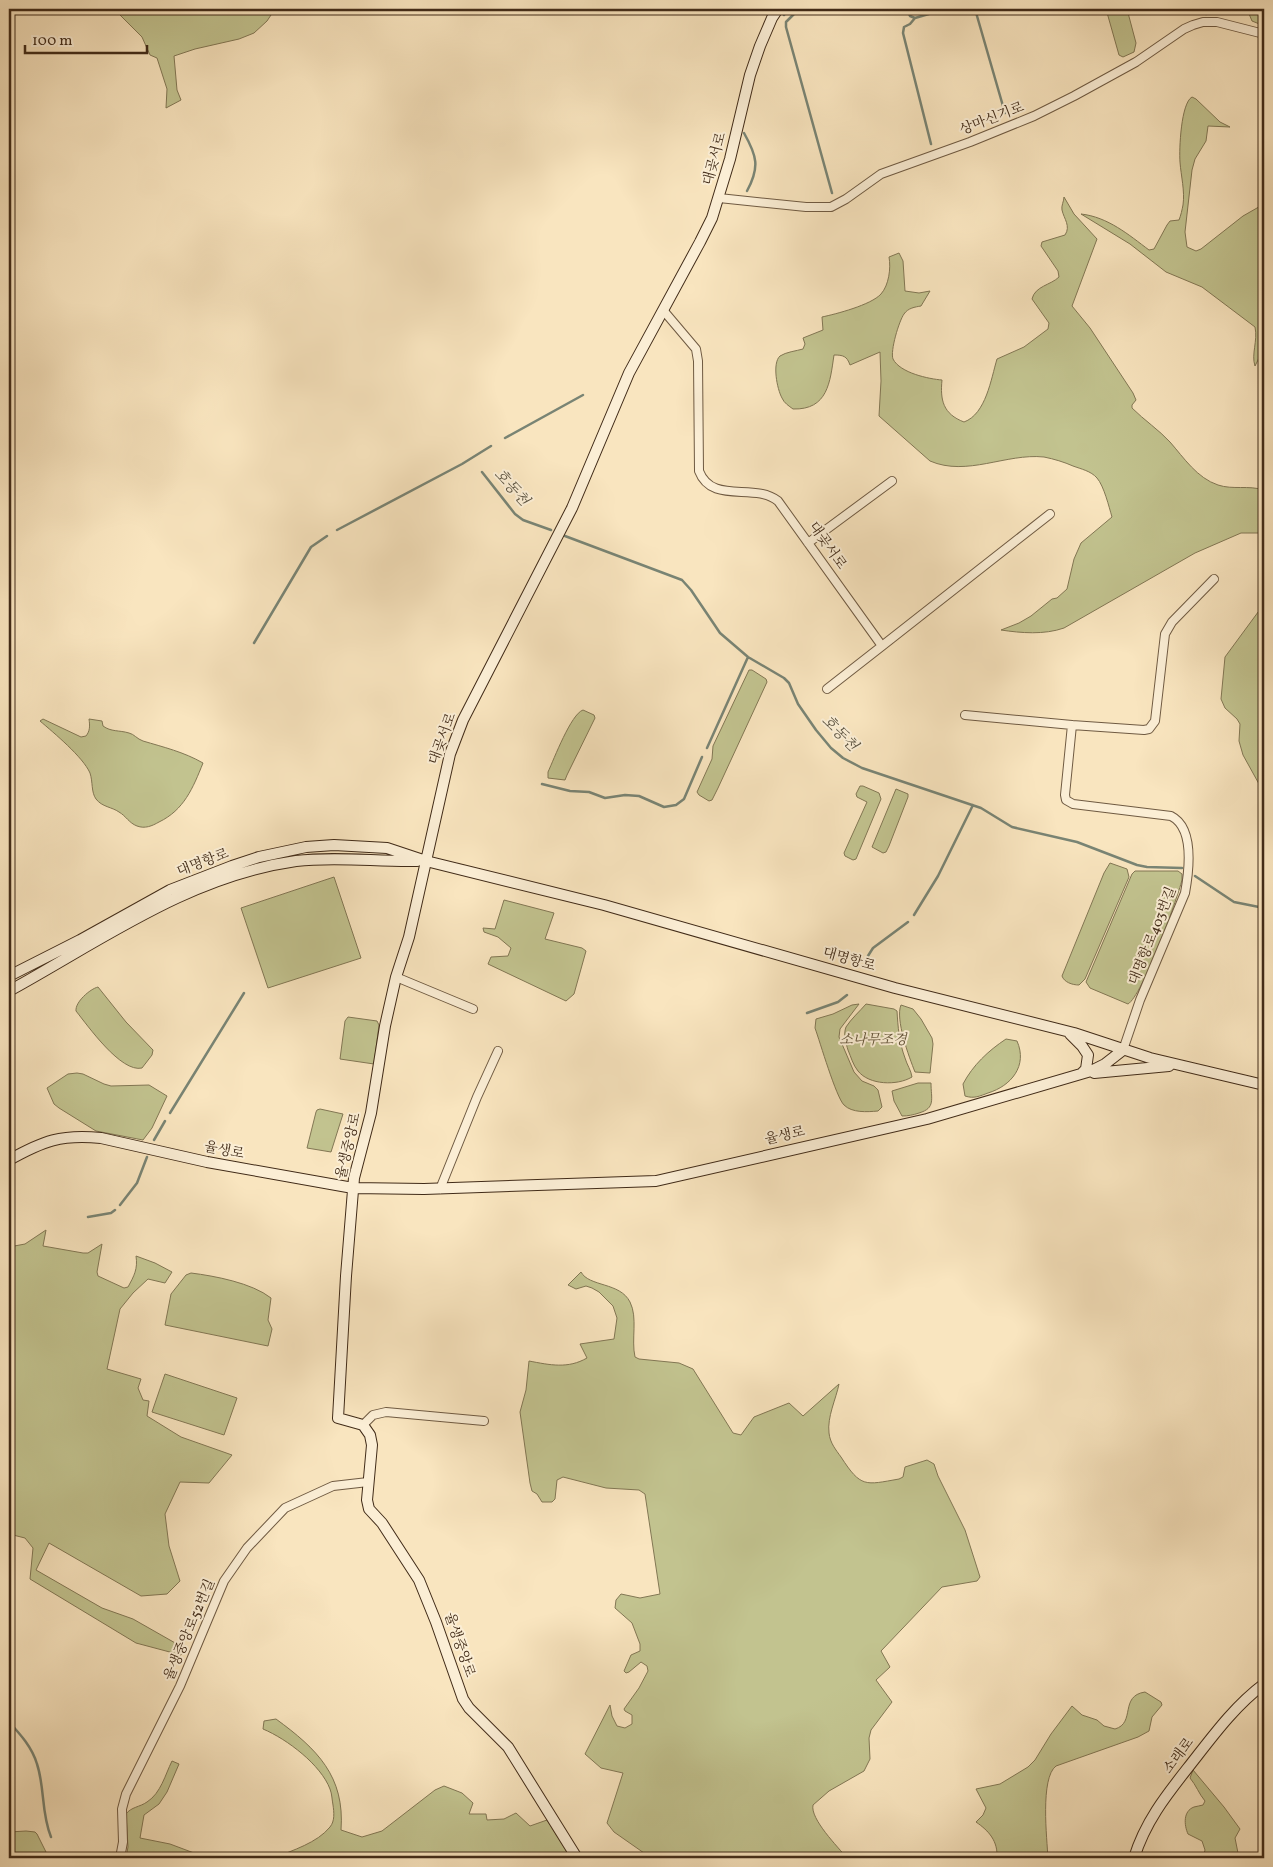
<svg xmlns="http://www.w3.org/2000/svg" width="1273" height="1867" font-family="Vollkorn,'Noto Serif KR',serif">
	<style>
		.green { fill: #c2c38f; stroke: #827754 }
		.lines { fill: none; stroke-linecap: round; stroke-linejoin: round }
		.stream { stroke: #798474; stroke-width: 2.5 }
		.street-casing { stroke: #6f5a42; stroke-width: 10 }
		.secondary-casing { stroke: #412b18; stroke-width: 12 }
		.street { stroke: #fbeed5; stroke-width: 8 }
		.secondary { stroke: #fbeed5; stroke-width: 10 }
		.labels { text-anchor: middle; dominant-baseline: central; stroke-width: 4; stroke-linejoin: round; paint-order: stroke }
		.street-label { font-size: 14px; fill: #412b18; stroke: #fbeed5 }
		.park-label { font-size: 14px; font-style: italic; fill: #615136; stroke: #fbeed5 }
		.water-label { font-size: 15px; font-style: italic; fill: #58503e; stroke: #fbeed5 }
	</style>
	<rect width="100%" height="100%" fill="#f9e5bf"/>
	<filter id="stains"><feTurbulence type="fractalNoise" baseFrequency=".004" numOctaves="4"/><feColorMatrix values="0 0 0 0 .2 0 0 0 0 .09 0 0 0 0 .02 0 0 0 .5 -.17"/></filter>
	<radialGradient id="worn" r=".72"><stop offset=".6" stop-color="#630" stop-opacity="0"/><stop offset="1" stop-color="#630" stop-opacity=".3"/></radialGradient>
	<!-- green -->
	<path class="green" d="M114,9H275L267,21L254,33L239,39L195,49L174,56L177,90L181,100L166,108L167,89L157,58L150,55L142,37Z
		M1106,9H1127L1136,43L1134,52L1123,57L1119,55Z
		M1247,9H1264V24L1262,25L1252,21Z
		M1192,97L1196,99L1220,122L1230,127L1208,126L1206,141L1195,159L1192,170L1185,232L1187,247L1196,251L1201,249L1243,216L1264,204V348L1255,366C1251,354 1258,341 1255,327L1202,287L1166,272L1130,244L1081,214C1108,217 1129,235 1149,250L1154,249L1167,225L1170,221L1179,220C1181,215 1182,210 1183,205C1185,191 1181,176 1180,162C1179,149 1181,103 1192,97Z
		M1064,197L1074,214L1097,239L1072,306L1090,328L1133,393L1136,400L1132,405V408C1144,420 1159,430 1170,442C1184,458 1197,478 1218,485C1233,490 1248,485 1264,490V534L1258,533H1241L1195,553L1064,628C1044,635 1021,633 1001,630L1019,623L1031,616L1052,599L1057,598L1067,589L1074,559L1081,543L1112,517C1109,507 1104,486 1097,478C1091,471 1081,469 1073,466C1064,462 1054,459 1044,457C1006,453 967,477 930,461L879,416L881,381L880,352L850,365C847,356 843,355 834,355C830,382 828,410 793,409C789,406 784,403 782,398C777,389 772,363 780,356C786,352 796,351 803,349L805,344L803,338L823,330L822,317C836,314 871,305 881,294C889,285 891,268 889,257L899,253L903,261L905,291L919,293L930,291L921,306C915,307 908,308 904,314C899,321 890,351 893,359C900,373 929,379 942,380C940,400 943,414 964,422C986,414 991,379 997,359L1024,347L1048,329L1049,323L1032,299C1035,286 1051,285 1059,277L1058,271L1041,246L1042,242L1065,235C1071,226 1064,219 1062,210C1061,206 1064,201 1064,197Z
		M1264,604V793L1243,755L1239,741L1240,724L1237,719L1225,708L1221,699L1225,657Z
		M749,670H752L766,679L767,682L718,788L712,800L709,801L699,795L697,792L712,759L713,746Z
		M583,710L594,715L595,718L567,775L565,780L548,778V772C554,759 571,714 583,710Z
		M43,719L81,737L86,736C90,731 90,726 89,719L102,721L103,726C111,732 119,730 129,733C134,734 137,739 143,741C163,747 184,752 203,763C193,788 184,810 159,822C152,826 145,829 137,826C129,823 126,816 119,812C112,807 102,807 96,799C91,792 93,782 90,773C83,757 54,733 40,721Z
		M860,786H863L879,793L881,799L856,859L853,860L845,856L844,853L867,802L857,797L856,794Z
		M896,789L908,794V797L889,846L886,852L883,853L872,847Z
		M1110,863L1127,869L1129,877L1085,979L1079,985C1072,985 1064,982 1062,976L1104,873Z
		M1135,871H1178L1182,874V880C1177,900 1142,996 1128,1004L1090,988L1086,982L1132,874Z
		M334,877L361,958L268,988L241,908Z
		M504,900L554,913L545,939L582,948L586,951L574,994L566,1001L488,964L491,957L508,956L511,948L498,937L484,932L483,928L495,929Z
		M98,987L126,1022L153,1050L152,1055L142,1068C121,1073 88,1026 76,1011C75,1002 90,989 98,987Z
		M859,1004L840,1029L839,1037L854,1072L862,1081L874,1086L878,1090L882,1107L878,1111C867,1112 852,1113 844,1105C836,1097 820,1042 815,1028L816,1019L833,1014L852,1005Z
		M866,1004L894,1009L897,1011C898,1027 899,1042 905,1058C907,1065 911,1070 912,1077C897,1086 869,1085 858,1071C853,1065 851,1057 848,1050C846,1043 843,1035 846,1027C851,1019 860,1011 866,1004Z
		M901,1005L913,1009L921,1019L932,1038L933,1044L930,1073L915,1072C909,1057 895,1019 901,1005Z
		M348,1017L377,1021L379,1025L374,1064L340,1059L345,1021Z
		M1006,1039L1017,1041C1028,1066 1011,1086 988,1093C980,1096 974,1099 965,1096L963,1084C973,1065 988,1051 1006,1039Z
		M77,1073L83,1074L104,1084L111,1086L149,1085L167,1096L152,1128L143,1140L96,1131L59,1108L54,1104L47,1088L68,1074Z
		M918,1083H931C931,1099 936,1108 919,1113C913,1115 908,1116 902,1116L894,1101L892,1091Z
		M320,1109L343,1114L331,1152L307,1148L316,1112L317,1110Z
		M46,1230L43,1246L83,1253H88L102,1244L97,1272L98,1276L124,1288L128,1287C134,1276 138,1269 136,1256L155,1263L172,1272L165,1283L148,1279L133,1293L120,1309L107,1369L141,1379L138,1388L143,1400L149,1401L147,1416L181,1437L232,1455L209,1483L180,1482L165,1514L169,1546L180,1581L167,1594L141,1596L49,1543L36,1570L102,1608L133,1619L184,1648L181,1655L136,1643L30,1579L33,1548L25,1538L9,1534V1247L25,1244Z
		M581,1272C589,1287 620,1282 630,1302C638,1318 631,1339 635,1357L639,1359L679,1363L693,1369L733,1433L741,1435L754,1417L789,1403L803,1416L839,1384C836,1399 827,1417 829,1433C830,1443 836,1450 841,1457C861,1488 865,1485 899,1479L903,1477L905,1467L927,1460L934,1464L938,1476L965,1530L980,1577L977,1581L942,1587L881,1651L890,1667L876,1680L892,1702L871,1730L869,1738L870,1759L864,1771L829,1791L813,1805C810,1819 838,1847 847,1858H640L644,1853L614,1832L607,1823L623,1773L601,1768L585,1754L610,1705L612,1716L617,1726L625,1728L632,1724V1715L625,1711L624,1709L639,1688L648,1671L647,1666L641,1662L629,1672L626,1673L624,1671L631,1655L640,1651V1644L632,1623L615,1608L616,1600L621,1594L640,1598L660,1594L645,1494L639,1490L606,1488L563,1477L557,1480L555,1499L552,1502H542L537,1494L532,1491L530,1483L520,1412L526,1390L529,1361C550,1365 568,1369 587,1358L580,1344L614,1339L617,1318L613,1306L599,1292L592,1288L586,1286L576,1289L568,1285Z
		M191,1273C215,1276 252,1283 271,1298L268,1320L272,1329L268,1346L165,1325L171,1294L186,1275Z
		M165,1374L237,1398L224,1435L152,1412Z
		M1145,1692L1161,1702L1162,1705L1152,1717L1149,1731L1138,1737L1056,1766C1040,1778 1047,1839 1048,1858H997C998,1841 989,1831 976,1822L983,1815L986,1808L976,1789L1000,1784L1028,1767L1035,1760L1051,1734L1072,1706L1082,1715L1097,1720L1104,1726L1115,1729C1136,1723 1119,1696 1145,1692Z
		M276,1719C317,1749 345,1776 341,1830L362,1837L382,1831L435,1790L444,1786L462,1793L473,1803L469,1814H486L487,1820L504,1819L516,1813L530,1826L547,1820L571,1858H274C293,1850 317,1843 330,1827C335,1821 334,1812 333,1805C332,1800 332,1794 330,1789C321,1765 287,1739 263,1729L264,1721Z
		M172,1761L179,1764L167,1792L159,1804L144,1815L140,1838L170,1844L194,1853V1858H126L128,1847L126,1814C131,1807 140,1807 147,1802C161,1793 165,1775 172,1761Z
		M1193,1770L1224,1807L1240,1829L1235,1838L1239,1858H1203L1205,1850L1202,1841L1188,1834C1184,1825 1183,1811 1194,1807C1197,1806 1200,1806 1203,1805L1205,1801C1199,1794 1196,1785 1190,1778Z
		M26,1831L35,1832L37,1834L49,1858H9V1832Z"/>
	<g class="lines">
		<!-- stream -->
		<path class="stream" d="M799,9L786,22V27L832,193
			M907,9L910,16L915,18L946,9
			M975,9L1005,113
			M1205,9L1206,14
			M784,15L789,9
			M915,18L910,24L904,27L903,33L931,144
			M744,133C757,156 760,167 747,191
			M505,438L583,395
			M482,472L515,514L523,520L551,530
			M337,530L462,464L491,446
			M565,536L682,580L691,590L720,633L748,657L784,678L789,683L798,704L816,730L831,748L843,758L862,768L981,808L1012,827L1077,842L1137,865L1147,867L1182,868
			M254,643L311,547L327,536
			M707,748L748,657
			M542,784L570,791L589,792L605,798L625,795L639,796L664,807L676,805L684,799L702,757
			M1195,876L1234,902L1264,908
			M914,915L938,876L973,805
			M866,959L873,948L908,922
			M807,1013L838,1002L847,995
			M170,1113L244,993
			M154,1140L165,1121
			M120,1205L137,1183L147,1157
			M88,1217L111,1213L115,1210
			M9,1722C20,1734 32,1747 37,1764C45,1788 41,1813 51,1837"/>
		<!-- street casing -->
		<g class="street-casing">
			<path id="street" d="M719,198L806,207H831L846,199L881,174L970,142L1034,116L1074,96L1136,62L1184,29L1193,25L1203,22H1217L1264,34
				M663,310L696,349L698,361L699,471C712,505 754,482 778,501L882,646L1050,514
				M808,543L892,481
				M827,689L882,646
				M965,715L1072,725
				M396,977L473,1009
				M1123,1050L1140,1000L1185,893C1189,871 1195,828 1171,816L1073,804L1066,800L1065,795L1072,725L1144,730L1149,729L1155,721L1165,634L1172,622L1214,579
				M440,1189L477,1097L498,1051
				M363,1425L373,1415L386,1412L484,1421
				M120,1858L123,1842L122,1809L126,1794L180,1686L224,1581L247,1548L285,1508L333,1486L368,1482"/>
		</g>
		<!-- secondary casing -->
		<g class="secondary-casing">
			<path id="secondary" d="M9,976L80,940L170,890L232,866L259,857L306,847L334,845L387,848L426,861L604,905L895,988L1074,1033L1150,1058L1264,1085
				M9,991C102,940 189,876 296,861C337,856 377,862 417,861
				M1070,1034L1082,1046L1088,1055L1086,1069L1081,1074
				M1094,1073L1169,1066
				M9,1160C43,1141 61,1134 101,1138L207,1162L353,1188L424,1189L656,1181L927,1119L1091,1071L1105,1064L1123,1050
				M577,1858L508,1747L469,1708L463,1699L436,1622L419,1580L382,1523L369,1509L367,1500L372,1445L370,1435L363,1425L338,1418L346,1276L354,1178L371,1113L385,1026L396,977L409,937L450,754L463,720L572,508L629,373L700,242L712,218L730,159L750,75L760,46L772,18L778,9
				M1134,1858C1146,1819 1169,1792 1194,1760C1215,1733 1236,1705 1264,1684"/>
		</g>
		<!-- street -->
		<use href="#street" class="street"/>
		<!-- secondary -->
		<use href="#secondary" class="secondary"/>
	</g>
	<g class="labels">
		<!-- street labels -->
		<g class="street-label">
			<text transform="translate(992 119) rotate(-21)">상마신기로</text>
			<text transform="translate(715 159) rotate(-75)">대곶서로</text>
			<text transform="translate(827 546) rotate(55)">대곶서로</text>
			<text transform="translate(443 739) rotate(-70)">대곶서로</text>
			<text transform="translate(203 863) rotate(-21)">대명항로</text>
			<text transform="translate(1153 936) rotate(-68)">대명항로403번길</text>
			<text transform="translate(849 960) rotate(16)">대명항로</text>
			<text transform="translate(785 1136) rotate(-13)">율생로</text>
			<text transform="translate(349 1146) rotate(-77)">율생중앙로</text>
			<text transform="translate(224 1151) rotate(11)">율생로</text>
			<text transform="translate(190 1630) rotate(-67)">율생중앙로52번길</text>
			<text transform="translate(459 1645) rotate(71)">율생중앙로</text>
			<text transform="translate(1179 1756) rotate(-53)">소래로</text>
		</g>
		<!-- park labels -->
		<g class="park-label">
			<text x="873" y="1040">소나무조경</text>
		</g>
		<!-- water labels -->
		<g class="water-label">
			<text transform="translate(511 488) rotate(48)">호동천</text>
			<text transform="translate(839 734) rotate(45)">호동천</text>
		</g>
	</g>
	<!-- margin -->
	<rect width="1273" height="1867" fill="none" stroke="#f9e5bf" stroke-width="30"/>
	<rect x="10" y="10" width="1253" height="1847" fill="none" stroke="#412b18" stroke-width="2.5"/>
	<rect x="15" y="15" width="1243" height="1837" fill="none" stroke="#412b18"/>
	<!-- scale -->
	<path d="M25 45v8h122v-8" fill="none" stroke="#412b18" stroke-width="2.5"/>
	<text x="32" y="45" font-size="15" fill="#412b18" stroke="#fbeed5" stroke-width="4" paint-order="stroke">100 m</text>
	<rect width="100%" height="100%" filter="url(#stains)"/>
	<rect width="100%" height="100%" fill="url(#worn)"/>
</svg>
